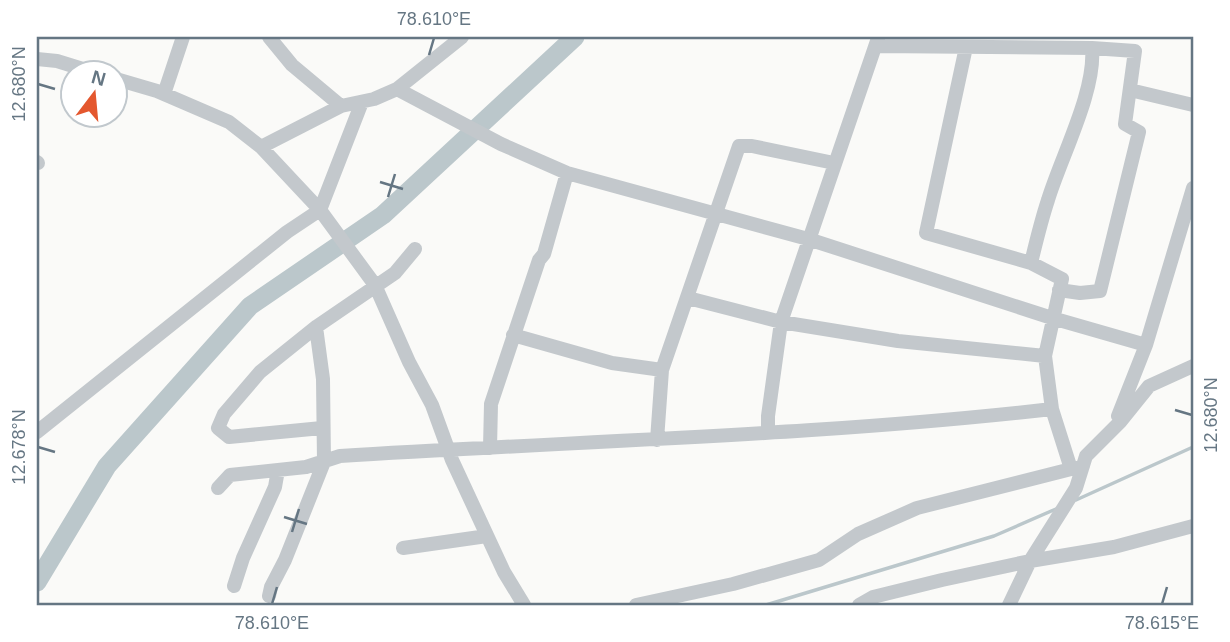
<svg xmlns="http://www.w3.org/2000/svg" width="1230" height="642" font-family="Helvetica,sans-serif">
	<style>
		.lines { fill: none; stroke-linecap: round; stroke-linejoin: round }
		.stream { stroke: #bbc7cb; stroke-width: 3.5 }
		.river { stroke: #bbc7cb; stroke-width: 19 }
		.minor { stroke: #c3c8cc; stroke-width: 14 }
		.ticks { fill: none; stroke: #657683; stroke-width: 2.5 }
		.neatline { fill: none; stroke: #657683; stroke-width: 2.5 }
		.ticks-label { font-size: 18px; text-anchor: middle; fill: #657683 }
	</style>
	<rect width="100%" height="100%" fill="#fafaf8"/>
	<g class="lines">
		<!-- stream -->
		<path class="stream" d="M1076,500L1193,447
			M766,605L994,536L1056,509"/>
		<!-- river -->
		<path class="river" d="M37,582L107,466L250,306L383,215L575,37"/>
		<!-- minor -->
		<path class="minor" d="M269,37L292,65L341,106
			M877,46L1092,48L1135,51L1125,124L1139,132L1100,291L1080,293L1059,290
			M966,47L926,233L1031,263L1062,279L1045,356L1052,409L1071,469
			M37,59L57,61L99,74
			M116,79L157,91L229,122L261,147L320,210L375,285L409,362L432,405L452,460L504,572L524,605
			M397,89L462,37
			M1130,90L1193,105
			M164,94L183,37
			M261,147L341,106L374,99L397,89L501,144L567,173L808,239L1052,318L1146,345
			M37,162L38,163
			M1031,263C1036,242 1041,221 1048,200C1061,157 1096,91 1092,48
			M688,298L781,322L898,341L1045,356
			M513,335L612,363L662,370
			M1118,416L1146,345L1193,188
			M322,428L229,437L218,428L224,414L260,372L316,327L395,273L415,249
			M37,432L287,232L320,210L362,102
			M768,432V416L781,322L878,38
			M657,440L662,370L739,146H752L834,163
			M490,448L491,404L539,260L544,254L567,173
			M218,488L230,475L306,467L340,456C577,441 815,436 1052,409
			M403,548L487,536
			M234,586L243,558L275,487L278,470
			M269,596L271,587L285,560L324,462L323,379L316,327
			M636,605L733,584L819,560L858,534L917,508L1083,466
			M859,605L873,597L942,580L1030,561L1114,547L1193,526
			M1009,605L1030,561L1076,488L1086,456L1120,422L1149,386L1193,366"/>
	</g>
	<!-- ticks -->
	<path class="ticks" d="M429,55L434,38M38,84L55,89M380,182L403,189M388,197L395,174M1175,410L1192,415M38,447L55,452M284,517L307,524M292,532L299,509M272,604L277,587M1162,604L1167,587"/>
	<!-- border -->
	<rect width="1230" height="642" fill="none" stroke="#ffffff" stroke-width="77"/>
	<!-- north arrow -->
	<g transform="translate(94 94) rotate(16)"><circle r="33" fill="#ffffff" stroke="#c1c8cd" stroke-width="2"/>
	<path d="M0-5L12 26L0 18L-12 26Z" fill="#e4572e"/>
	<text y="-10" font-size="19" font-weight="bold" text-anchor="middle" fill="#657683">N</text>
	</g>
	<rect x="38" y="38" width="1154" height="566" class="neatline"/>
	<g class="ticks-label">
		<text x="434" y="25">78.610°E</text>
		<text transform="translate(19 84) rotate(-90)" y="6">12.680°N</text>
		<text transform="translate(1211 415) rotate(-90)" y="6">12.680°N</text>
		<text transform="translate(19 447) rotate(-90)" y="6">12.678°N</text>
		<text x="272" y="629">78.610°E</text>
		<text x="1162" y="629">78.615°E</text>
	</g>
</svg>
